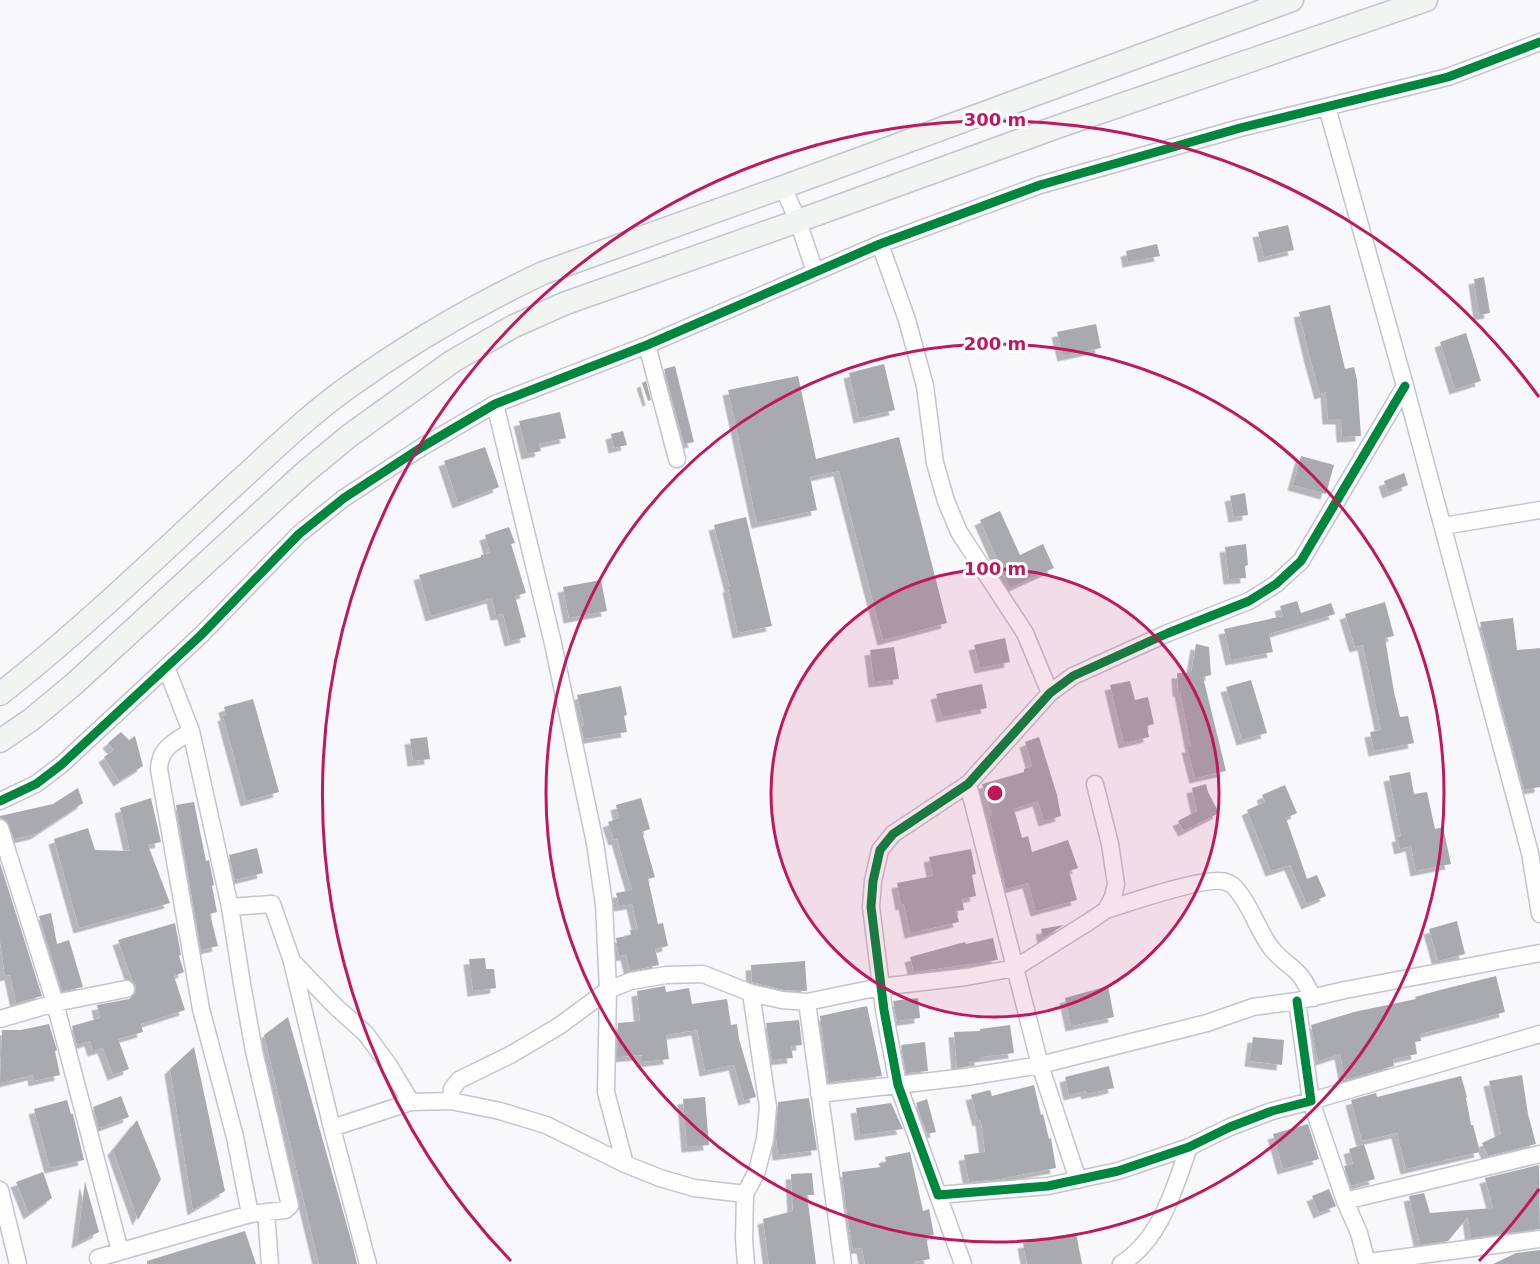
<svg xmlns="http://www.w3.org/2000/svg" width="1540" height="1264" font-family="'DejaVu Sans',sans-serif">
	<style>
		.building { fill: #a9a9b0; filter: url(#shadow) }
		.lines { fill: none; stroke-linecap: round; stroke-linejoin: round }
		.minor-casing { stroke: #c4c4cc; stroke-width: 19 }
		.secondary-casing { stroke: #c4c4cc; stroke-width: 25 }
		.minor { stroke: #fefeff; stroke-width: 16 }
		.secondary { stroke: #f2f4f1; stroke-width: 22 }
		.cycleway-casing { stroke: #fff; stroke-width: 13 }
		.cycleway { stroke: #00873e; stroke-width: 9 }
		.ring { fill: none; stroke: #c2185b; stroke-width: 3 }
		.centre { fill: #c2185b; stroke: #fff; stroke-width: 3 }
		.ring-label { font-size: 18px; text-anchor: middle; font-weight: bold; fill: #c2185b; stroke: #fff; stroke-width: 6; stroke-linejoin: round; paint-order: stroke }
	</style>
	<defs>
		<filter id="shadow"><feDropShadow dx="-5.5" dy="5.5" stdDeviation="0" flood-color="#0004"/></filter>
	</defs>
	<rect width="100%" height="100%" fill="#f7f7fc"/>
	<!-- building -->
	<path class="building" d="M1288,225L1294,250L1264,257L1258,232Z
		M1157,244L1160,256L1128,262L1126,251Z
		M1484,277L1490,313L1479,315L1474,279Z
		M1330,305L1345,369L1354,367L1357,380L1361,436L1342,437L1341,419H1328L1326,392L1320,394L1310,358L1299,312Z
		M1096,324L1101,348L1063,356L1057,332Z
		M1466,333L1481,381L1455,389L1440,342Z
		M884,364L895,410L859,418L849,373Z
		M675,366L694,442L684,444L664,369Z
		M798,376L816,459L899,437L947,623L883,640L839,471L810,477L817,510L757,523L728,390Z
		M646,381L651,400L648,401L642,383Z
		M560,412L566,438L539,444L541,451L527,454L519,421Z
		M623,431L627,445L614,448L611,434Z
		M485,447L499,487L458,503L444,461Z
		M1301,456L1334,465L1326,494L1293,485Z
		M1404,473L1408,485L1388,493L1384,481Z
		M1245,493L1248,515L1234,517L1230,496Z
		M1000,511L1020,555L1043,544L1054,568L1010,588L980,520Z
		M746,517L772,626L738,633L728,587H730L714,525Z
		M509,527L515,543L511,544L526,593L515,596L526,637L510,641L503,614L496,615L492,598L431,616L419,575L481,557V555L490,553L485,535Z
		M1246,544L1248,565L1245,566L1246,578L1229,579L1225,547Z
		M601,580L607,611L569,618L563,587Z
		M1297,601L1301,613L1331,603L1335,614L1269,634L1273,652L1231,660L1224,629L1283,616L1280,606Z
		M1385,602L1394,636L1385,638L1394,692L1400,717L1408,716L1414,743L1374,751L1370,732L1381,730L1363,645L1355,647L1345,614Z
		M1513,618L1517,650L1540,648V787L1524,790L1480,622Z
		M1005,638L1010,662L980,668L974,645Z
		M1196,644L1209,647L1211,675L1203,677L1226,771L1195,778L1187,747H1191L1180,691H1178L1177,673H1191Z
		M894,647L899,679L874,682L870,650Z
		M1251,680L1267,733L1242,740L1226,687Z
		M1130,681L1135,700L1148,697L1154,724L1147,726L1149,737L1124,743L1110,685Z
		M982,684L987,708L942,717L936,694Z
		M621,686L627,715L624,716L627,732L584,739L581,726L584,725L577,695Z
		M253,699L279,792L246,801L223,716L226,715L224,707Z
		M121,732L129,740L135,736L143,766L119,781L104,757L114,750L108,743Z
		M427,737L430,759L413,761L410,739Z
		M1039,737L1057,795L1061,816L1044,821L1038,801L1014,809L1022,838L1028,836L1032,852L1068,840L1078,868L1069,871L1077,900L1036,911L1028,883L1006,889L989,816L992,815L982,784L1024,772V769L1032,766L1025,742Z
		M1410,772L1414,794L1427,792L1435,829L1443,827L1451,864L1416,871L1411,846L1400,849L1397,837L1401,836L1389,776Z
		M1206,784L1208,792L1219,813L1184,831L1178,821L1197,811L1192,788Z
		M1285,785L1297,813L1286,818L1307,879L1317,875L1326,896L1307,904L1290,865L1271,871L1247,810L1265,802L1262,795Z
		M78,788L83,803L36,834L14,839L7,821L0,818V816L53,804Z
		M151,798L161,842L148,845L170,903L79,928L54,839L88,828L95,850L130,851L120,808Z
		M641,798L650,829L642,832L655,877L648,879L658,924L663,923L668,946L655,949L659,965L630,971L626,955L619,956L616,938L631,935L630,930L638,929L632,904L619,906L616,893L632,890L617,839L614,840L608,822L619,818L616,805Z
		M194,802L206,861L209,860L214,885L212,886L217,912L210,914L218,946L201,950L176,805Z
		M257,848L263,873L235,880L229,855Z
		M971,849L976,874L972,875L976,896L962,899L964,910L956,911L959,922L910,933L904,904L901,905L897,883L933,876L929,857Z
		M0,863L42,996L16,1003L10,975L5,976L0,941Z
		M51,913L57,944L69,940L83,987L62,991L39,916Z
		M1457,921L1465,954L1438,961L1429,929Z
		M175,923L181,955L179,956L184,972L174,976L185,1010L141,1024L143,1032L118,1039L129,1069L113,1075L103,1048L93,1051L90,1041L77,1045L72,1026L100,1018L97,1005L129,999L136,993V986L132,980L118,940Z
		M1064,925L1043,938L1041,929Z
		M993,938L998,960L914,972L910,957L965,942L966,944Z
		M485,958L486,969H494L496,988L473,991L469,959Z
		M805,961L807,991L784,990L752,982L751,965Z
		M1496,976L1505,1012L1420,1034L1421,1041L1415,1042L1417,1054L1393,1059L1394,1066L1345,1080L1340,1054L1318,1061L1311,1025L1354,1012L1416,999L1415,997L1440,990Z
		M665,986L666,992L689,988L692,1004L727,999L731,1025L737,1024L739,1039L756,1097L744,1100L734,1065L705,1071L697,1030L666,1035L669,1059L642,1062V1055L617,1057L618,1023L640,1021L637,991Z
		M1108,986L1114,1017L1071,1026L1065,998Z
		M918,998L920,1018L897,1021L893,1001Z
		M867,1006L882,1076L829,1082L820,1016Z
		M288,1017L353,1247L357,1264H319L264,1035Z
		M799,1020L802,1045L791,1046L793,1058L772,1060L766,1023Z
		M49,1024L57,1050L55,1051L60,1075L34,1081L33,1075L0,1083L2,1030H21Z
		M1010,1025L1014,1053L980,1057V1061H969L970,1066L957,1068L954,1032L980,1031V1029Z
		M1253,1037L1284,1040L1282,1065L1250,1061Z
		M925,1042L928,1071L906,1073L901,1045Z
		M194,1047L225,1191L193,1210L170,1069Z
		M1109,1066L1114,1088L1087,1094L1086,1091L1069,1095L1065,1077Z
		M1522,1075L1528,1114L1536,1144L1488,1156L1482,1143L1501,1134L1489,1081Z
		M1461,1076L1467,1097L1466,1098L1471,1125H1473L1480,1152L1406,1169L1397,1133L1362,1141L1351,1100L1376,1093L1377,1097Z
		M1034,1085L1041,1115L1043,1114L1049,1139L1051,1138L1056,1168L1000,1179L969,1182L964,1155L985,1152L981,1120L978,1121L971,1095L990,1090L992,1096Z
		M121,1096L129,1117L99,1128L93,1107Z
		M705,1097L709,1145L687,1147L683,1099Z
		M809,1098L817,1150L778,1155L776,1136L778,1102Z
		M927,1099L936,1132L927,1134L916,1103Z
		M67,1100L71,1114H73L84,1160L50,1168L34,1109Z
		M891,1103L903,1129L860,1135L856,1108Z
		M137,1120L161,1179L138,1220L113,1150Z
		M1308,1124L1319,1159L1283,1169L1273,1134Z
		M1364,1144L1375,1179L1351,1186L1344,1166L1353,1164L1349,1149Z
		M910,1152L923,1211L929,1209L934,1235L926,1236L930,1259L914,1262V1264H865L862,1248L853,1249L848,1221L842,1172L881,1167L878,1164L886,1162L885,1157Z
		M1539,1165L1540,1229L1471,1238L1468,1217L1448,1241L1420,1245L1409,1196L1424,1193L1430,1213L1493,1208L1485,1178Z
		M43,1172L52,1198L29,1214L16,1182Z
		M812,1173L814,1195H807L816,1264H769L763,1219L793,1211L791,1174Z
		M85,1182L99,1232L77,1243Z
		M1329,1189L1336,1206L1319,1213L1312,1196Z
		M245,1231L256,1264H147V1261Z
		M1076,1233L1082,1264H1027L1023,1243Z
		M1540,1250V1264H1493L1516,1253Z"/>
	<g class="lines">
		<!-- minor casing -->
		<g class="minor-casing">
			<path id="minor" d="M1327,107L1405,386L1530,853L1540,914
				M783,187L798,221L815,272
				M880,244L907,320L925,386L935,463L946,501L959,532L1025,633L1050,693
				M647,345L677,459
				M495,404L552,639L595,843L604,904L608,990L606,1092L625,1164
				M1443,526L1540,510
				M166,667L191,731L230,907L272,904L292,961L334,1005L366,1034L388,1064L411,1102
				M191,731C174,743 160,747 159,769L201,1009L235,1137L250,1214
				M968,784L1040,1065L1078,1180
				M0,801L36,784L61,765L200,636L299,534L344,498L422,447L495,404L647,345L880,244L1040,185L1240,128L1448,77L1540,42
				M0,828L55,1003L120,1251
				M1106,910C1128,903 1209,875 1226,882C1230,883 1235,887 1237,890C1253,909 1258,932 1272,949C1279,958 1288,964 1296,971C1304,978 1308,988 1313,998
				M292,962L332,1128L368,1264
				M1297,1001L1311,1101L1272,1111L1230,1127L1189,1147L1118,1171L1048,1186L938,1195L898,1085L884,1010L871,907L873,881L880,850L893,834L968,784L1050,693L1073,676L1168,633L1249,601L1276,584L1301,561L1405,386
				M807,1002L843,1264
				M0,1019L55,1003L126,989
				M1540,1034L1311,1101L1345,1201L1359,1233L1366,1259L1369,1262L1540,1239
				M819,1094L966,1077L1040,1065L1207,1023L1253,1007L1297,1001L1345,990L1540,953
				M451,1101L452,1089L459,1080L510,1055L559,1026L608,990L631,981L666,975L703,974L751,993L782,1000L807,1002L880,987L966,977L1015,968L1090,921L1106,910L1113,897L1116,884L1110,844L1095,784
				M332,1128L411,1102L451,1101L500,1111L546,1125L625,1164L660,1178L694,1188L745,1194L744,1239L746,1264
				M0,1190L18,1264
				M745,1194L757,1171L765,1139L768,1107L751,993
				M938,1195L963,1264
				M1345,1201L1540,1154
				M266,1212L270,1264
				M98,1258L250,1214L285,1210L290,1206L254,1051L242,984L230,907
				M1121,1264C1161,1239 1174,1189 1189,1147"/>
		</g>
		<!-- secondary casing -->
		<g class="secondary-casing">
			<path id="secondary" d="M0,694C80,631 153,561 227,492C266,457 304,419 347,388C408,344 475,305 543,273L783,187L1292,0
				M0,741L32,719L74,684L303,474L349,436L453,361L514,326L566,303L798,221L1057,127L1426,0"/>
		</g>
		<!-- minor -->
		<use href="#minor" class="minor"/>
		<!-- secondary -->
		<use href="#secondary" class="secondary"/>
		<!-- cycleway casing -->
		<g class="cycleway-casing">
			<path id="cycleway" d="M0,801L36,784L61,765L200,636L299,534L344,498L422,447L495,404L647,345L880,244L1040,185L1240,128L1448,77L1540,42
				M1297,1001L1311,1101L1272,1111L1230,1127L1189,1147L1118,1171L1048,1186L938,1195L898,1085L884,1010L871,907L873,881L880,850L893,834L968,784L1050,693L1073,676L1168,633L1249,601L1276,584L1301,561L1405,386"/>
		</g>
		<!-- cycleway -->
		<use href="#cycleway" class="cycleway"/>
	</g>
	<!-- distance rings -->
	<circle cx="995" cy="793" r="224" fill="#c2185b" fill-opacity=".12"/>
	<g class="ring">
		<circle cx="995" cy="793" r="224"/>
		<circle cx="995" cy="793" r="449"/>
		<path d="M1539 1189A673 673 0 0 1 1479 1261M511 1261A673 673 0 1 1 1539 397"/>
	</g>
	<circle cx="995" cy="793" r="9" class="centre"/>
	<g class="ring-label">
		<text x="995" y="126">300 m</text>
		<text x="995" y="350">200 m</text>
		<text x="995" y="575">100 m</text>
	</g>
</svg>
